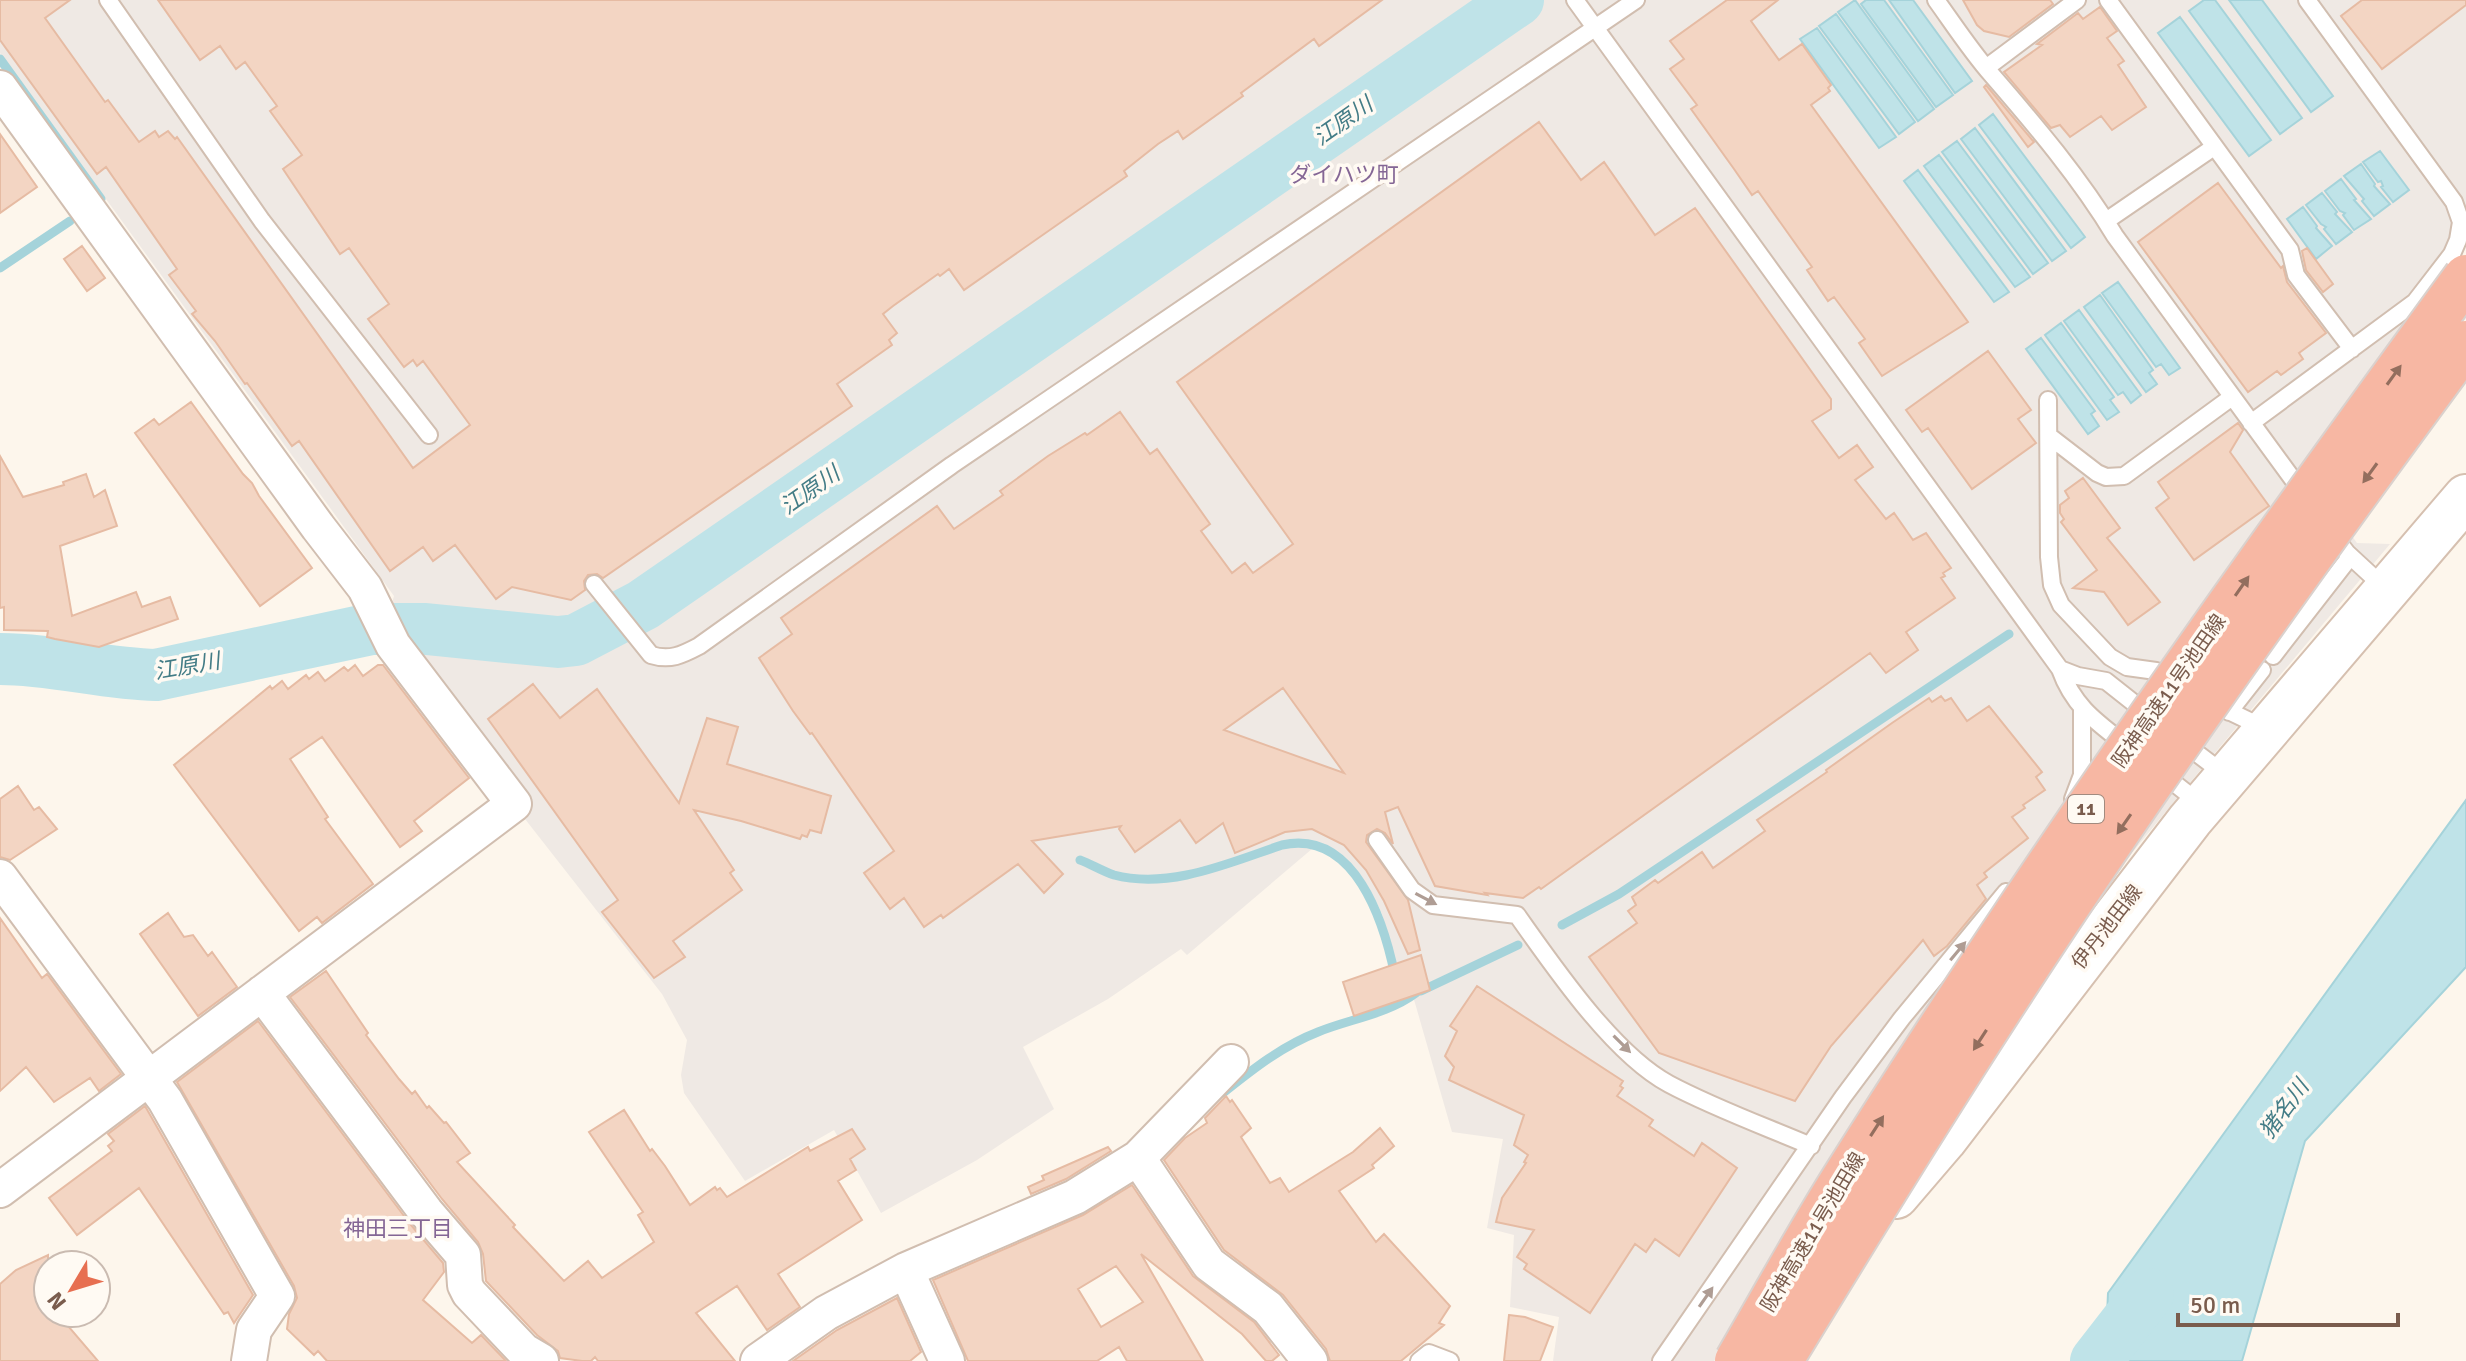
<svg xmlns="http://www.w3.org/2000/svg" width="2466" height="1361" font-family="Signika,'Noto Sans JP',sans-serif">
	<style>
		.industrial { fill: #efe9e4 }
		.water { fill: #bfe3e8; stroke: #a5d3da; stroke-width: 2 }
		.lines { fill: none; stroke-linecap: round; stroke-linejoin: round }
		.stream { stroke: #a5d3da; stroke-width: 9 }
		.river { stroke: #bfe3e8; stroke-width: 52 }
		.building { fill: #f3d5c3; stroke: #e6bba3; stroke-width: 2; fill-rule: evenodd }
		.lane-casing { stroke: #d1beb0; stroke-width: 20 }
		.street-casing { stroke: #d1beb0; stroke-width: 38 }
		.secondary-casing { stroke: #d6c0b0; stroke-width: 48 }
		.lane { stroke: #fff; stroke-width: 16 }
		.street { stroke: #fff; stroke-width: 34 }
		.secondary { stroke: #fff; stroke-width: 44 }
		.highway-bridge-casing { stroke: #dad1cd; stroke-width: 48; stroke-linecap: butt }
		.highway-bridge { stroke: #f7b7a3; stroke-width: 44 }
		.oneway { fill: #936e5e }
		.oneway2 { fill: #af9d94 }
		.labels { text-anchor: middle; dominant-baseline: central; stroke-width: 7; stroke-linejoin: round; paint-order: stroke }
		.shield { fill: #fffaf3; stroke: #a28b7f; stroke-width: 2 }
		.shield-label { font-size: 18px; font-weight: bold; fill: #7a5c4d }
		.street-label { font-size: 20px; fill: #7a5c4d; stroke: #fffaf3 }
		.water-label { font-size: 22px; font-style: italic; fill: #437c86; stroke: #fffaf3 }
		.neighbourhood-label { font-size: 22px; fill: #846695; stroke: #fffaf3 }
	</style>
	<rect width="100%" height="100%" fill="#fdf6ec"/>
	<!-- industrial -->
	<path class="industrial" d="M0,0H2466V244L2302,467L2357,543L2390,544L2168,809L1714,1361H1553L1559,1317L1510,1307L1514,1235L1487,1228L1503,1139L1452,1132L1415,1003L1410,987L1395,968L1382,914L1376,901L1344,859L1319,843L1187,955L1181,949L1108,999L1023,1047L1054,1109L977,1160L881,1213L834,1130L745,1181L684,1093L681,1075L687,1040L662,994L525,819L529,794L389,613L394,596L0,53Z"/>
	<!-- water -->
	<path class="water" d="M1855,0L1934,109L1918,121L1838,12Z
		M1866,0H1884L1953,95L1936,107L1861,4Z
		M1889,0H1913L1972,81L1955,93Z
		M2204,0H2215L2302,118L2280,134L2189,11Z
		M2229,0H2262L2333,96L2311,112Z
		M1836,14L1915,122L1899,134L1819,26Z
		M2180,17L2271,140L2249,156L2158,33Z
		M1817,28L1896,137L1879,148L1800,39Z
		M1993,114L2085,237L2071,248L1979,125Z
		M1975,128L2066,251L2052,261L1961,139Z
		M1957,141L2048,263L2033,274L1942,152Z
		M2380,151L2409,190L2393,202L2381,187L2383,186L2381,181L2378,182L2363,162Z
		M1939,155L2030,277L2015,287L1924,166Z
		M2361,164L2375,184L2374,186L2390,204L2374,216L2362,201L2364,199L2344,176Z
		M1918,170L2009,292L1994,302L1904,181Z
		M2341,179L2356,199L2354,200L2371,219L2354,230L2343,215L2345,213L2340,211L2325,191Z
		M2322,193L2337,212L2335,214L2352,232L2336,244L2324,229L2326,227L2321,224L2306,205Z
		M2303,207L2317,226L2316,228L2332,246L2316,259L2287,219Z
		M2118,282L2180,368L2169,375L2161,364L2156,367L2102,293Z
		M2100,295L2153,370L2149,373L2157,384L2146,392L2084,307Z
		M2079,310L2141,395L2131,403L2123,392L2118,395L2064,321Z
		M2061,323L2114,397L2110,400L2119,412L2107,420L2045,335Z
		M2041,338L2095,411L2091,414L2099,426L2088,434L2026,349Z
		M2466,800V967L2305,1141L2242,1361H2105L2108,1293Z"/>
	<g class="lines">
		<!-- stream -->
		<path class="stream" d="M0,59L101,199
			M0,268L70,221
			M401,614L412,629
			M1080,860C1091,864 1102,871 1114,875C1170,890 1231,862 1282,845C1355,829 1384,922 1395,976
			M1562,925L1619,894L2009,634
			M1421,991L1518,945
			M1223,1093C1253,1069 1282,1046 1318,1032C1350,1019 1388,1014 1416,993"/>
		<!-- river -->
		<path class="river" d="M0,659C53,659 104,674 156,675L371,629H426L558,642L576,640L643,605L1518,0
			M2096,1361L2148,1294"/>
	</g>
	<!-- building -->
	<path class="building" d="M0,0H70L45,18L105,102L108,100L139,142L155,131L159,137L168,131L175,139L177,137L413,468L470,425L423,361L417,366L413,360L404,367L368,319L389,304L349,248L340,254L283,169L302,155L270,111L277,106L245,62L236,69L220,46L200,60L158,0H1382L1319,46L1314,39L1241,93L1243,96L1183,139L1178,131L1158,144L1124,171L1127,176L964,290L949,269L940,276L938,274L893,306L883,314L897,333L889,340L892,345L837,384L852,406L603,578L597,574L588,575L584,581L585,590L571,600L512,587L496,599L455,545L433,561L423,547L390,571L299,441L292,446L247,383L245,384L215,341L192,314L196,311L169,275L177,269L106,167L97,174L0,40Z
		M1727,0H1778L1751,21L1779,60L1802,44L1831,85L1828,88L1830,91L1811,105L1968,322L1882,376L1859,343L1865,339L1834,297L1828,301L1807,270L1812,267L1758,191L1752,195L1734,169L1691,109L1697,105L1670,69L1684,59L1670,41Z
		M1963,0H2050L2053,4L2009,37L1984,31L1977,25Z
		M2362,0H2466V5L2382,69L2341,16Z
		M2100,7L2117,31L2107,38L2124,61L2118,65L2146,107L2112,130L2101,116L2070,137L2060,125L2051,128L2004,72L2042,45L2037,44L2078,13L2083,19Z
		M1986,85L2034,142L2028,147L1984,87Z
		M1539,122L1581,180L1604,162L1655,235L1695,208L1831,399V409L1812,421L1839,458L1857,445L1873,467L1855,480L1886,519L1894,513L1913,540L1926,533L1951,568L1943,573L1945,576L1941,578L1955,598L1906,632L1918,650L1886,673L1870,653L1541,889L1539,887L1523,898L1485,893L1487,895L1435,886L1398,807L1385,812L1393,844L1385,833L1377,829L1367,835L1366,842L1408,900L1420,950L1408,954L1384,901L1366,870L1344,845L1312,829L1285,832L1235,853L1223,823L1196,843L1180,820L1135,852L1119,829L1121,826L1032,841L1063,874L1044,893L1018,864L943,918L941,915L924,927L904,898L890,909L864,873L894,851L812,733L810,734L793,711L759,658L792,634L781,618L937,506L954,529L1003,495L1000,491L1048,456L1085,433L1087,435L1120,412L1150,454L1157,449L1210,524L1201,531L1232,573L1245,563L1253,573L1293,544L1177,382ZM1283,688L1344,773L1224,730Z
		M0,134L37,187L0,213Z
		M2218,183L2281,268L2283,266L2287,282L2326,333L2299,353L2303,359L2281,375L2277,371L2248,392L2138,242Z
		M82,246L105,278L87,291L64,259Z
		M2307,248L2333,284L2323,292L2306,270L2302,251Z
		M1988,351L2031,410L2018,419L2036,443L1972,489L1928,428L1922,432L1906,410Z
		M191,402L243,474L252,483L259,496L312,568L260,606L135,433L154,419L159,425Z
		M2238,423L2243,430L2230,452L2269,506L2194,560L2156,508L2169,498L2158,482Z
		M0,456L23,497L64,485L63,482L86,474L94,497L105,490L117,526L60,546L72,616L136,592L142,607L170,597L178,619L99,647L55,639L47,637L48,631L4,630V607L0,608Z
		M2083,478L2120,528L2107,538L2160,602L2128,625L2104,592L2073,588L2097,570L2061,522L2064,519L2060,513V505L2069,498L2065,491Z
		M355,665L363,676L378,665H383L469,778L414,821L422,831L400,847L322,737L290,759L328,817L325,819L373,884L322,923L317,917L299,931L174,765L270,686L272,689L282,681L288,689L306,675L309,679L318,672L325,681L344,667L348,671Z
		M533,684L560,718L597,689L679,803L707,718L738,727L727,764L831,796L821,833L810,830L807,837L802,835L800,839L741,821L694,810L734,870L730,873L742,890L673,941L685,957L654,978L602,912L618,900L488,719Z
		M1941,696L1945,701L1951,698L1967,721L1989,706L2042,772L2036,777L2045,790L2023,805L2025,808L2012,817L2028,838L1984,873L1987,877L1977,885L1986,899L1947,946L1934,956L1923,940L1831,1046L1795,1101L1659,1053L1589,957L1637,923L1628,911L1636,905L1632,897L1655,880L1658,883L1702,852L1713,868L1765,831L1757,820L1827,772L1826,770L1892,723L1929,698L1932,702Z
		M18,786L34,810L39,807L57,829L10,860L0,857V799Z
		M168,913L184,937L193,935L208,956L212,952L237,987L198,1016L140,934Z
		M0,918L42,978L47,974L121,1074L99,1091L90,1078L54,1102L26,1067L0,1091Z
		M1421,955L1430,990L1354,1016L1343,982Z
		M326,971L368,1033L366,1035L399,1079L412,1094L415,1091L427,1108L429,1106L444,1123L446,1122L470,1153L457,1162L515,1225L513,1227L564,1281L588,1261L602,1278L654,1242L638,1215L643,1212L589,1132L624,1110L650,1151L652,1149L665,1166L690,1205L715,1187L717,1190L720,1188L727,1197L808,1147L810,1151L852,1129L865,1149L850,1159L856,1170L838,1181L862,1220L778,1274L800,1307L767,1330L737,1286L696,1313L735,1361H598L595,1357L591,1361H582L560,1358L558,1351L537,1335L486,1281L483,1254L478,1242L442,1199L290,997Z
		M1477,986L1623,1081L1620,1086L1623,1088L1617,1096L1653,1120L1649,1126L1694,1156L1702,1143L1737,1168L1679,1256L1655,1239L1646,1252L1635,1244L1590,1313L1524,1269L1527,1264L1517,1257L1534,1230L1496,1222L1502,1198L1526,1163L1524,1162L1528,1155L1514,1145L1524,1115L1449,1080L1454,1067L1445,1056L1457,1031L1450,1026Z
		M258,1021L410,1224L443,1263L444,1272L423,1300L472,1343L481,1335L506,1361H327L318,1351L314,1355L287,1329L289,1314L297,1298L294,1286L177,1082Z
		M1226,1096L1230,1102L1232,1100L1251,1128L1241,1137L1270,1183L1280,1178L1289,1192L1353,1152L1380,1128L1394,1146L1372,1165L1374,1168L1339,1191L1376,1242L1384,1234L1450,1306L1439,1323L1444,1325L1401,1361H1330L1326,1349L1283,1295L1224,1250L1164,1160L1185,1138L1207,1123L1205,1118Z
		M145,1106L253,1295L234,1323L228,1312L224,1314L139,1188L77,1235L49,1198L112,1151L108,1146L114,1141L108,1134Z
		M1108,1147L1111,1151L1066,1179L1031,1194L1028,1187L1044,1180L1042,1176Z
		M1132,1185L1193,1276L1254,1322L1279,1355L1272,1361H1266L1242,1334L1141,1254L1203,1361H1127L1119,1347L1097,1361H968L933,1280L1083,1215ZM1116,1266L1143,1302L1101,1327L1078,1289Z
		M48,1255V1313H57L98,1361H0V1284L16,1270Z
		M897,1298L921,1352L910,1361H793L837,1330Z
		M1509,1315L1525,1317L1553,1327L1540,1361H1504Z"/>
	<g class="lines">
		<!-- lane casing -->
		<g class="lane-casing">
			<path id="lane" d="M108,0L262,221L429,435
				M1575,0L2060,669C2074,708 2098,723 2130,748
				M1936,0C1954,25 1971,51 1991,74C2036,126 2080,178 2115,236L2305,496
				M2108,0L2290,250L2296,275L2352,349
				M1986,68L2077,0
				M2106,221L2214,147
				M2048,400L2049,557L2052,585L2061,605L2110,657L2127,667L2156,671L2174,681
				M2251,423L2415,302L2452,254L2458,240L2461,222L2454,202L2307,0
				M2049,436L2097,473L2106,477L2124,476L2232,397
				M2330,531L2347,553L2386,589
				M594,584L651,655C670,661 682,655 699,646L952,465L1636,0
				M2273,656L2350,557
				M2060,669L2078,676L2106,681L2149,715
				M2208,701L2266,729
				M2229,712L2262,670
				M2182,742L2227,776
				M2160,772L2202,805
				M2073,799L2082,775V710
				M1377,840L1412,890L1433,905L1517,915C1554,967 1613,1054 1669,1084C1714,1108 1764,1126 1811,1146
				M1419,1361L1429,1353L1450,1361
				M1661,1361L1843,1097L1902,1018L2006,892"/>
		</g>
		<!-- street casing -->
		<g class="street-casing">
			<path id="street" d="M0,88L318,527L365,588L393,645L514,804L0,1190
				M0,877L165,1100L277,1296L254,1330L249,1361
				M262,993L426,1212L463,1255L465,1285L469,1293L524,1351L541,1361
				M1138,1158L1209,1264L1268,1308L1310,1361
				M906,1270L947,1361
				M758,1361L826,1313L906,1270L1075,1197L1138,1158L1231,1062"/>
		</g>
		<!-- secondary casing -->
		<g class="secondary-casing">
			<path id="secondary" d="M1896,1196L1944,1140L2190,820L2466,497"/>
		</g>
		<!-- lane -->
		<use href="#lane" class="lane"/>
		<!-- street -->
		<use href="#street" class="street"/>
		<!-- secondary -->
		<use href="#secondary" class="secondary"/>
		<!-- highway-bridge casing -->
		<g class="highway-bridge-casing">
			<path id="highway-bridge" d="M1737,1361C1772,1301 1806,1239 1843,1180C2038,870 2250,572 2466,277
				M1780,1361C1878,1200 1978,1038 2084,881C2206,699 2335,520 2466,343"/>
		</g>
		<!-- highway-bridge -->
		<use href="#highway-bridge" class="highway-bridge"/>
	</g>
	<!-- one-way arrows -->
	<defs><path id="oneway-solid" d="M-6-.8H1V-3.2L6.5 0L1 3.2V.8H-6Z" transform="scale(2)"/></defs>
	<g class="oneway">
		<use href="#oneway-solid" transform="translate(2394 375) rotate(-54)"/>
		<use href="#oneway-solid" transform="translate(2370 473) rotate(126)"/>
		<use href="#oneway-solid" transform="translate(2242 586) rotate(-55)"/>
		<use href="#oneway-solid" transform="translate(2124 824) rotate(125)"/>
		<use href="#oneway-solid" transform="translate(1980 1040) rotate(123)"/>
		<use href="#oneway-solid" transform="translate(1877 1126) rotate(-57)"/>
	</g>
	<g class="oneway2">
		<use href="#oneway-solid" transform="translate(1426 899) rotate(28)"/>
		<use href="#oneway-solid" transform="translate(1958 951) rotate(-50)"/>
		<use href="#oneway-solid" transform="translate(1622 1044) rotate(45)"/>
		<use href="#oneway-solid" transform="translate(1706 1297) rotate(-55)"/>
	</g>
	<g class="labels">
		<!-- shield labels -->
		<rect class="shield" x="2068" y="795" width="36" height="28" rx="6"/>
		<g class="shield-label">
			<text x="2086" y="809">11</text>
		</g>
		<!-- street labels -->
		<g class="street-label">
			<text transform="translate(2169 691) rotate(-55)">阪神高速11号池田線</text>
			<text transform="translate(2107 927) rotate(-52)">伊丹池田線</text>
			<text transform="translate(1813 1232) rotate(-59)">阪神高速11号池田線</text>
		</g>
		<!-- water labels -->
		<g class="water-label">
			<text transform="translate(1343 121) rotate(-35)">江原川</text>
			<text transform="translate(810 490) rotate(-35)">江原川</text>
			<text transform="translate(187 666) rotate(-10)">江原川</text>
			<text transform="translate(2284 1109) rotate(-54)">猪名川</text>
		</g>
		<!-- neighbourhood labels -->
		<g class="neighbourhood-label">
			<text x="1344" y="174">ダイハツ町</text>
			<text x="398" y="1228">神田三丁目</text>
		</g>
	</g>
	<!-- north arrow -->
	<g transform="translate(72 1289) rotate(232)"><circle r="38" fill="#fffaf3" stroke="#cabbb1" stroke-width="2"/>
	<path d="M0-6L14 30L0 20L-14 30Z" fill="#e76f51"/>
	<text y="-12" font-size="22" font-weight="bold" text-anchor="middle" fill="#7a5c4d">N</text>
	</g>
	<!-- scale -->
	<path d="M2178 1313v12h220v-12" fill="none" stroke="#7a5c4d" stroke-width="4"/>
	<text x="2190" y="1313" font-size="24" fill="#7a5c4d" stroke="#fffaf3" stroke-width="6" paint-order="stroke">50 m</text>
</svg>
